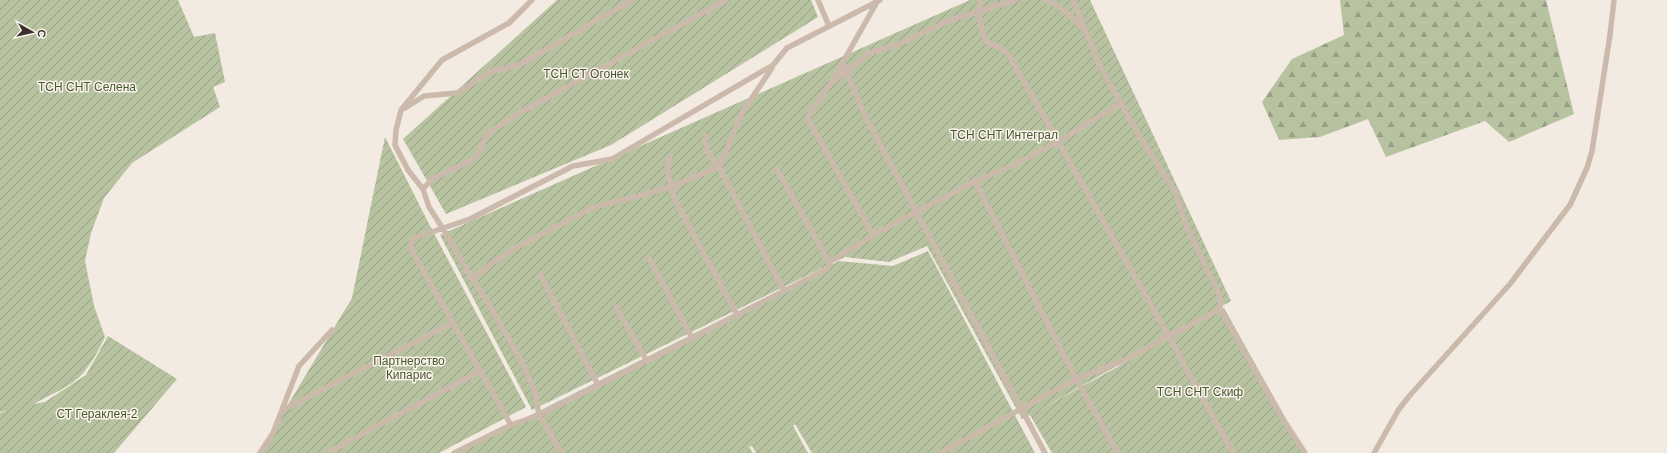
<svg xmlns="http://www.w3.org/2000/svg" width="1667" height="453" font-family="Helvetica,sans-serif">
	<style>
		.forest { fill: url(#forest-firs) }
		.garden { fill: url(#garden-furrows) }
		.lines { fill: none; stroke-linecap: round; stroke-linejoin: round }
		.street { stroke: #cbbaac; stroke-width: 5.5 }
		.labels { text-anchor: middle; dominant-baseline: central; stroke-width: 3; stroke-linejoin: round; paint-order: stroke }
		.park-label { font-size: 12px; fill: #49572f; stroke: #faf4ed }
	</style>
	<defs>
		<pattern id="forest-firs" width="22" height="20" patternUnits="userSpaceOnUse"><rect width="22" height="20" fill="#b7c2a1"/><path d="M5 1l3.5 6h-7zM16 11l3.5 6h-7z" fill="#969e83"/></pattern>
		<pattern id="garden-furrows" width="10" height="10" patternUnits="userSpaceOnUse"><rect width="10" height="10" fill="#b7c2a1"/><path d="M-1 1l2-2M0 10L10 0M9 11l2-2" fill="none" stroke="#969e83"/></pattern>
	</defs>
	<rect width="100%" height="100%" fill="#f3eae1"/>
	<!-- forest -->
	<path class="forest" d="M1340,0H1546L1574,114L1509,142L1485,121L1386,157L1368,119L1320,137L1279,140L1262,102L1292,59L1344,35Z"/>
	<!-- garden -->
	<path class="garden" d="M0,0H178L194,37L215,33L225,82L213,87L220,107L132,163L104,198L91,233L85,261L94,306L105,337C99,349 93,361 84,372C72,387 50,394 34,404L45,402L86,375L108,336L177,379L114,453H0V413L7,411L0,412Z
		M557,0H811L818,17L611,145L446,214L403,139Z
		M970,0H1090L1231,301L1034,413L1224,308L1305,453H1052L1030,415L1022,419L927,246L889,262L845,257L532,410L440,235Z
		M385,137L428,222L526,407L439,453H259L352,298Z
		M928,251L1035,453H812L795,424L793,426L808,453H756L752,446L749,447L753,453H455L839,261L893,266Z"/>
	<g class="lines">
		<!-- street -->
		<path class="street" d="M532,0L509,23L442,60L401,110L396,130L395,145L408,170L423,189L429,207L452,243L466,269L487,301L521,360L535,392L539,415L562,453
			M818,0L829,26
			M981,0L978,12L983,35L987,42L1002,49L1009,55L1169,337L1233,453
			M1045,0C1061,5 1072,18 1084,29
			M1073,0L1100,66L1140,137L1176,193L1185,223L1220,296V309L1283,419L1305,453
			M843,63L864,114L1045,453
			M834,81L870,53L899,44L953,19L1016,0
			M405,108L424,96L457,93L490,72L519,65L632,0
			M706,136C704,151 710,156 719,167L784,291
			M670,157L667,168L674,198L737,315
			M777,169L830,264
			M975,181L1076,379L1118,453
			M423,189L432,179L472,160L477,155L488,133L521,112L726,0
			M873,235L808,119L810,113L831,83L877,2
			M649,258L692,338
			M540,274L598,385
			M473,279L489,265L515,248L594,207L643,195L672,186L719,167L743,111L772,68
			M616,307L647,361
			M283,410L452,323
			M511,425L411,249V243L414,238L470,219L573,166L612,159L773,65L787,48L880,0
			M260,453L273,433L299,366L332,330
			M327,453L480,371
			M454,453L511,425L539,415L692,338L827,269L831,261L873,235L975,181L1012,166L1059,141L1122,103
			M940,453L1076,379L1120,362L1220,309
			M1374,453L1399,409L1411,394L1510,284L1560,218L1570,205L1576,192L1587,168L1592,151L1610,35L1614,0"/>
	</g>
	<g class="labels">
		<!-- park labels -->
		<g class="park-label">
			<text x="586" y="74">ТСН СТ Огонек</text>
			<text x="87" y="87">ТСН СНТ Селена</text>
			<text x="1004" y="135">ТСН СНТ Интеграл</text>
			<text x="409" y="361">Партнерство<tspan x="409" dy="14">Кипарис</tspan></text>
			<text x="1200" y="392">ТСН СНТ Скиф</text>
			<text x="97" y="414">СТ Гераклея-2</text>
		</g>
	</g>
	<!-- north arrow -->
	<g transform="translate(32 32) rotate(98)" stroke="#faf4ed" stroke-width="3" paint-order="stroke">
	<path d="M0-3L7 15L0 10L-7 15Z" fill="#3a2f2b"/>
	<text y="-6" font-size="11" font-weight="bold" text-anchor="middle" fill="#3a2f2b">С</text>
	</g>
</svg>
